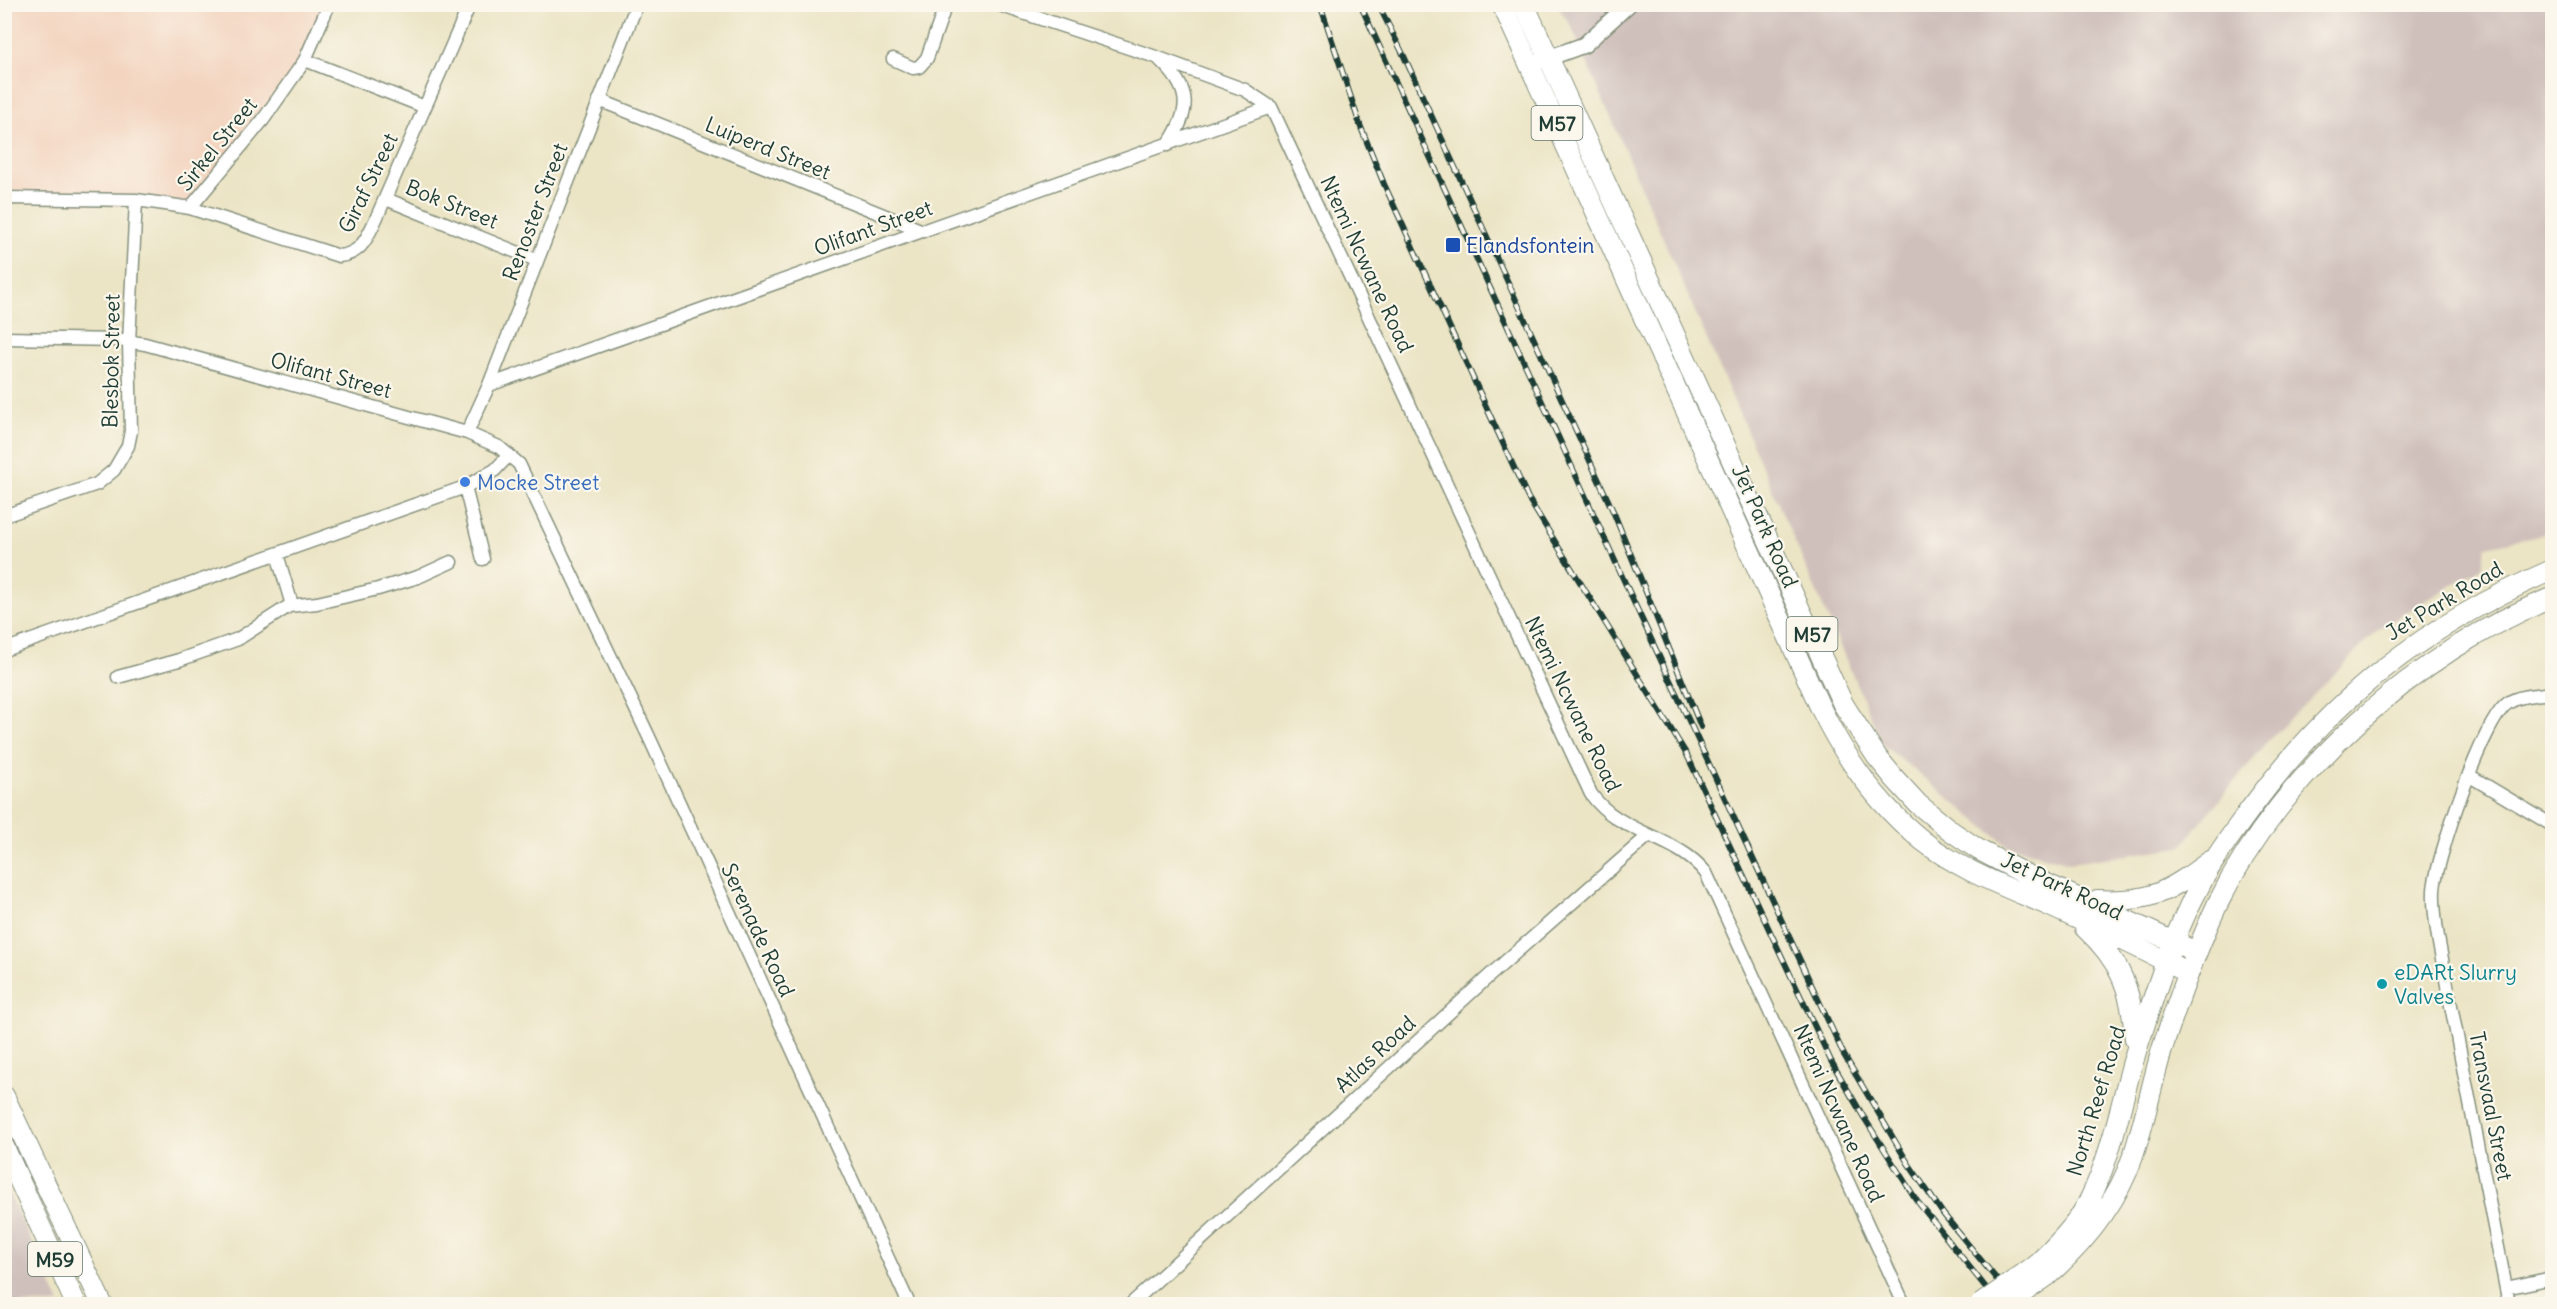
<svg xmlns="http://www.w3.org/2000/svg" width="2557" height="1309" font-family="Delius,sans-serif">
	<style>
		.built { fill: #f3d4bf }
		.industrial { fill: #cfc0bb }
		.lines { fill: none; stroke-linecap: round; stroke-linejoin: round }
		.minor-casing { stroke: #85907c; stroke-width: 15 }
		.tertiary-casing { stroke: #85907c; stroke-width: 18 }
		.primary-casing { stroke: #85907c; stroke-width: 22 }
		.minor { stroke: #fff; stroke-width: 12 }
		.tertiary { stroke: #fff; stroke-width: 15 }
		.primary { stroke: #fff; stroke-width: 20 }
		.rail-casing { stroke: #1f3d34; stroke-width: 6 }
		.rail { stroke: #fbf7ec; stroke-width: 4; stroke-dasharray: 11; stroke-linecap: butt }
		.primary-bridge-casing { stroke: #85907c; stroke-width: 22; stroke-linecap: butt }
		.primary-bridge { stroke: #fff; stroke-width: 20 }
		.transit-dot { fill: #1a4fb4; stroke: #fbf7ec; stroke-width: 2 }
		.shop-dot { fill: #3f7fe0; stroke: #fbf7ec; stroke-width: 2 }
		.culture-dot { fill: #0f9aa8; stroke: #fbf7ec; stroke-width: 2 }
		.labels { text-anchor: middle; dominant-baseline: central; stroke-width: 4.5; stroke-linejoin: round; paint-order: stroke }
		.shield { fill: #fbf7ec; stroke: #61756b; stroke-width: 1.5 }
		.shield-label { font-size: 20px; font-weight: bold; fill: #1f3d34 }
		.street-label { font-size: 21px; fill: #1f3d34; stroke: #fbf7ec }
		.transit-label { font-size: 21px; fill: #164399; stroke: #fbf7ec; text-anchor: start }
		.shop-label { font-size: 21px; fill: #366cbe; stroke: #fbf7ec; text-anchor: start }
		.culture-label { font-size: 21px; fill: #0d838f; stroke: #fbf7ec; text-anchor: start }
	</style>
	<rect width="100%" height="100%" fill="#fbf7ec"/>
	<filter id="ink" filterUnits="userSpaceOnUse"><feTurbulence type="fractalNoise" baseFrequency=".0167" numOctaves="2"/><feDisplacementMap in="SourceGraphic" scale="12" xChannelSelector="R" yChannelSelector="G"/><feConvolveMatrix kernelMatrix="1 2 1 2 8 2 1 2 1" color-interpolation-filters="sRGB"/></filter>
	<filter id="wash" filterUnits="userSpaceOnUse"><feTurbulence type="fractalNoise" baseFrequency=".008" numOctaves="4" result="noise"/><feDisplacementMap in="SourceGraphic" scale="24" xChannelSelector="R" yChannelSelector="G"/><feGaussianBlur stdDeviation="1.35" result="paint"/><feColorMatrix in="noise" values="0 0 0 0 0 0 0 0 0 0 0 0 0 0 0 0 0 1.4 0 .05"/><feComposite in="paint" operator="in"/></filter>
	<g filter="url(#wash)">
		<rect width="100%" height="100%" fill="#ebe4c5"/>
		<!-- built -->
		<path class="built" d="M5,5H329L305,60L190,208L5,201Z"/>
		<!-- industrial -->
		<path class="industrial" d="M1557,5H2552V532L2487,546L2482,567L2379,629L2268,741L2181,847L2070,863L2008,846L1883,745L1571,26Z
			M4,1185L26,1229L60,1304H5Z"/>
	</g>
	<g filter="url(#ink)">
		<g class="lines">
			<!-- minor casing -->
			<g class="minor-casing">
				<path id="minor" d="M996,4L1156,57L1245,90L1271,107L1591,794C1620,835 1676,835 1706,873L1904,1304
					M893,59L913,68L919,67L927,58L946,4
					M305,60L425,107
					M1160,60C1192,90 1191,110 1168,145
					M599,100L923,231
					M4,198L136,200L165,204L190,208L339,256C362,254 367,237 376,219L470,4
					M386,199L536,260
					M190,208L263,120L305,60L329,4
					M4,338L119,340L145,344L467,433L499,447L519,464L649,737L909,1304
					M489,385L1271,107
					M467,433L489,385L637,4
					M465,487L483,559
					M4,516L97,484L114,470L128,446L131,431L129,342L136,200
					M277,554L292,605
					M4,650L465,487L495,470L509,455
					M118,677L179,660L238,639L289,606L317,603L378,589L418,577L451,562
					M2470,776L2552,825
					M2506,1288L2552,1278
					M1131,1304L1488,977L1648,836
					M2509,1304L2441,954C2437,933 2433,911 2434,890C2436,859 2484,718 2508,703C2520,695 2538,695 2552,693"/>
			</g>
			<!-- tertiary casing -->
			<g class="tertiary-casing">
				<path id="tertiary" d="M1540,61L1584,45L1629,4"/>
			</g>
			<!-- primary casing -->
			<g class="primary-casing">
				<path id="primary" d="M1502,4L1821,709C1846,760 1878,805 1923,841C1961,871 2009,888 2052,907C2098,928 2144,949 2188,973
					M1524,4L1843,704L1877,757L1895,779L1918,804L1951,831L1979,850L2025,874L2196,952
					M2097,900C2150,903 2168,892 2210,861
					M2085,928C2121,961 2132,991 2135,1039
					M4,1096L102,1304
					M4,1147L76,1304
					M2036,1265C2056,1246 2078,1224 2090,1199C2115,1148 2122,1092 2140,1039C2157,986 2174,933 2201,883C2215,856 2233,833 2251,808C2335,695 2424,626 2552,570
					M2047,1276C2084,1243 2117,1204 2133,1156C2147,1116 2153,1074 2167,1034C2182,989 2198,946 2218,903C2281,775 2419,649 2552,598"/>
			</g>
			<!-- minor -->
			<use href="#minor" class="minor"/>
			<!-- tertiary -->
			<use href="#tertiary" class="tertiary"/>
			<!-- primary -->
			<use href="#primary" class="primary"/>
			<!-- rail casing -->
			<g class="rail-casing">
				<path id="rail" d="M1320,4L1360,125L1384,184L1528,498L1687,755L1831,1061L1863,1116L1917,1201L1999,1304
					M1360,4L1632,598L1844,1055L1908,1163L1944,1215L2017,1304
					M1378,4L1403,54L1613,511L1701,727"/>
			</g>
			<!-- rail -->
			<use href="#rail" class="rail"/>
			<!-- primary-bridge casing -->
			<g class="primary-bridge-casing">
				<path id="primary-bridge" d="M1981,1304L2036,1265
					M2007,1304L2047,1276"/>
			</g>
			<!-- primary-bridge -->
			<use href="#primary-bridge" class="primary-bridge"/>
		</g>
	</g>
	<!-- markers -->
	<rect class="transit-dot" x="1445" y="237" width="16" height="16" rx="3"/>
	<circle class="shop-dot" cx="465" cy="482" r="6"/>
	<circle class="culture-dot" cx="2382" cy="984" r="6"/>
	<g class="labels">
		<!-- shield labels -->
		<g class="shield">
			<rect x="1531.5" y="106" width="51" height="34" rx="4.5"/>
			<rect x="1786.5" y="617" width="51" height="34" rx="4.5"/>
			<rect x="28" y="1242" width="54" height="34" rx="4.5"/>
		</g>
		<g class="shield-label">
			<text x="1557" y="123">M57</text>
			<text x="1812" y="634">M57</text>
			<text x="55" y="1259">M59</text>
		</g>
		<!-- street labels -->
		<g class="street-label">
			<text transform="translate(217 144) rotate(-51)">Sirkel Street</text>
			<text transform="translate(768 148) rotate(22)">Luiperd Street</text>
			<text transform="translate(368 183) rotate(-64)">Giraf Street</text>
			<text transform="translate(452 204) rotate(22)">Bok Street</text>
			<text transform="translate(535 212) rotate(-69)">Renoster Street</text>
			<text transform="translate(873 228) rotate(-20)">Olifant Street</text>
			<text transform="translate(1367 264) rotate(65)">Ntemi Ncwane Road</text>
			<text transform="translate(111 361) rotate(-89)">Blesbok Street</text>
			<text transform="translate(331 375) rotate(15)">Olifant Street</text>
			<text transform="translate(1765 526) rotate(66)">Jet Park Road</text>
			<text transform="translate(2444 601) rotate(-31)">Jet Park Road</text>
			<text transform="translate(1573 704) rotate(64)">Ntemi Ncwane Road</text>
			<text transform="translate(2062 886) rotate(25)">Jet Park Road</text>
			<text transform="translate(758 930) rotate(65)">Serenade Road</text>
			<text transform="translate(1375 1054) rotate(-43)">Atlas Road</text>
			<text transform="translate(2096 1101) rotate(-73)">North Reef Road</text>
			<text transform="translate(2491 1106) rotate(79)">Transvaal Street</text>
			<text transform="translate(1839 1113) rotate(66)">Ntemi Ncwane Road</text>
		</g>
		<!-- transit labels -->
		<g class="transit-label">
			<text x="1466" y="245">Elandsfontein</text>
		</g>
		<!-- shop labels -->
		<g class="shop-label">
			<text x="477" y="482">Mocke Street</text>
		</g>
		<!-- culture labels -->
		<g class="culture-label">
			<text x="2394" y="972">eDARt Slurry<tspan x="2394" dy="24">Valves</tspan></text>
		</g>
	</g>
	<!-- margin -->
	<rect width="2557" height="1309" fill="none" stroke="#fbf7ec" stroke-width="24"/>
</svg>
